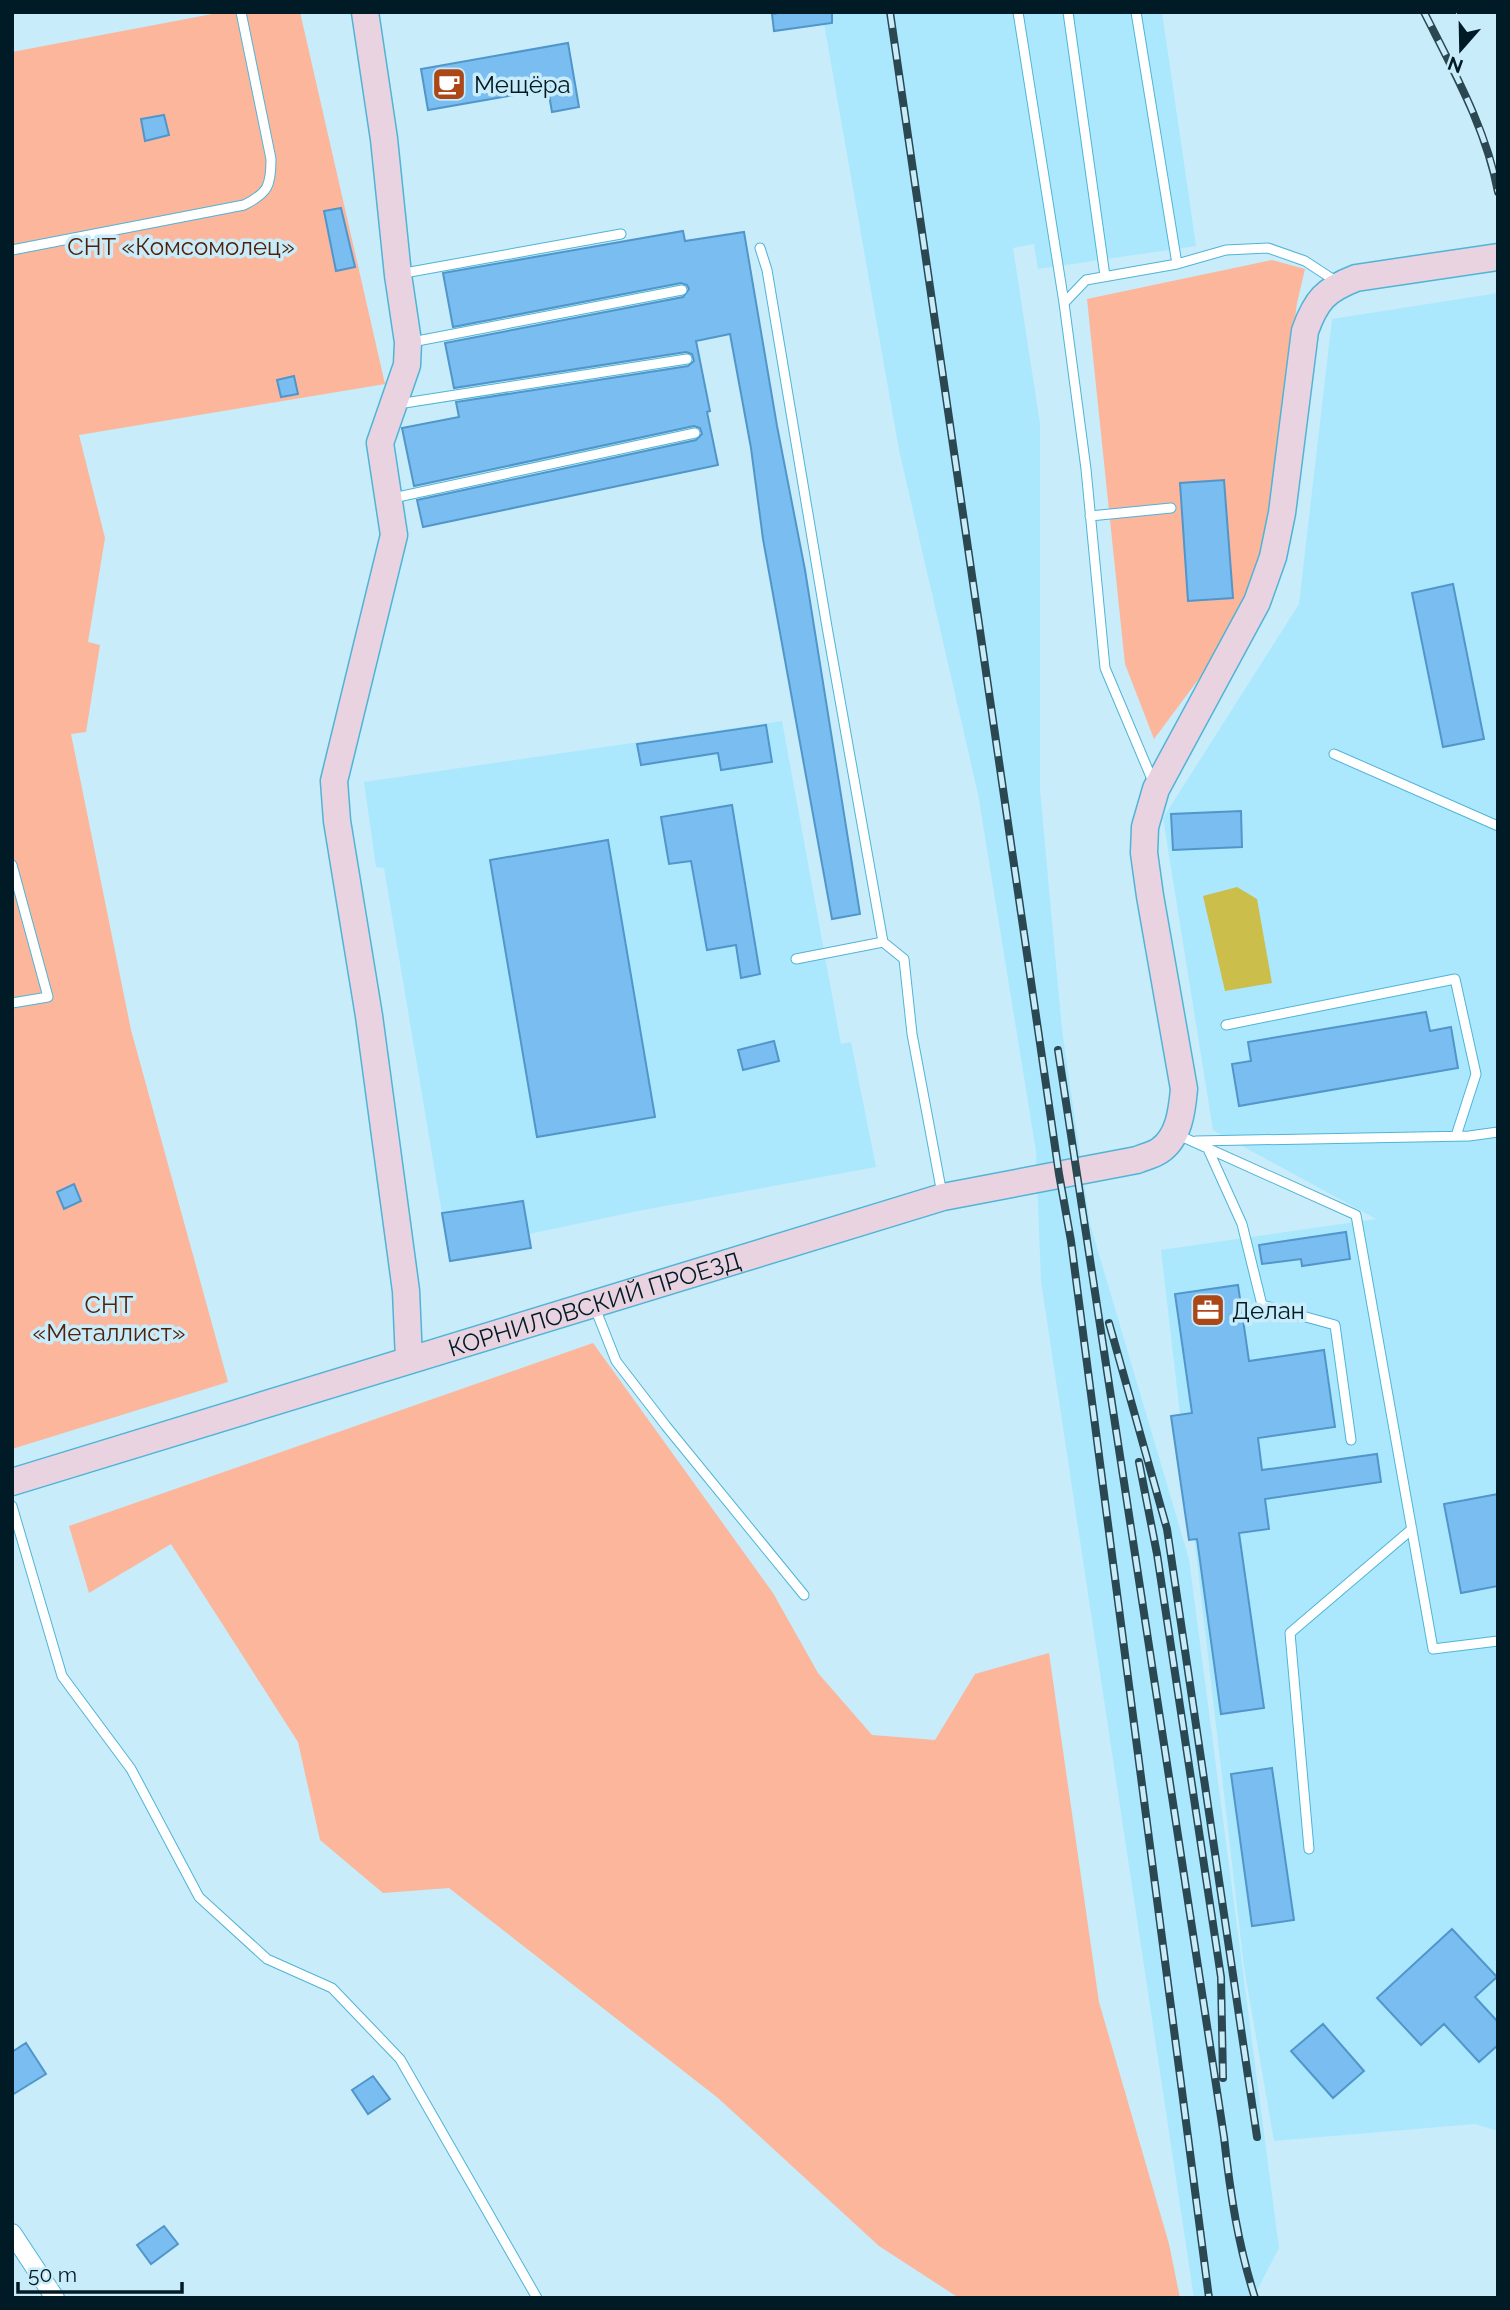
<svg xmlns="http://www.w3.org/2000/svg" width="1510" height="2310" font-family="Raleway,sans-serif">
	<style>
		.built { fill: #abe8fe }
		.green { fill: #fbb69b }
		.water { fill: #cbbe4b }
		.building { fill: #79bdf1; stroke: #5196ca; stroke-width: 2 }
		.lines { fill: none; stroke-linecap: round; stroke-linejoin: round }
		.lane-casing { stroke: #4fb4d6; stroke-width: 11 }
		.street-casing { stroke: #4fb4d6; stroke-width: 20 }
		.secondary-casing { stroke: #4fb4d6; stroke-width: 29 }
		.lane { stroke: #fff; stroke-width: 9 }
		.street { stroke: #fff; stroke-width: 18 }
		.secondary { stroke: #ead3e1; stroke-width: 26 }
		.rail-casing { stroke: #2b4852; stroke-width: 8 }
		.rail { stroke: #c8ecf9; stroke-width: 5; stroke-dasharray: 16; stroke-linecap: butt }
		.labels { text-anchor: middle; dominant-baseline: central; stroke-width: 7; stroke-linejoin: round; paint-order: stroke }
		.poi-label { font-size: 24px; fill: #001b25; stroke: #c8ecf9; text-anchor: start }
		.park-label { font-size: 24px; fill: #51200a; stroke: #c8ecf9 }
		.street-label { font-size: 24px; fill: #001b25; stroke: #c8ecf9 }
	</style>
	<rect width="100%" height="100%" fill="#c8ecf9"/>
	<!-- built -->
	<path class="built" d="M822,12H1162L1196,246L1038,269L1034,244L1013,248L1040,424V790L1062,1030L1090,1224L1189,1559L1279,2248L1253,2298H1194L1041,1281L1036,1151L978,794L899,450Z
		M1498,293V2131L1475,2124L1274,2141L1244,1967L1161,1250L1376,1219L1213,1130L1163,818L1299,604L1332,319Z
		M782,721L841,1044L851,1042L876,1167L638,1211L529,1234L531,1248L450,1261L384,868L376,867L364,782Z"/>
	<!-- green -->
	<path class="green" d="M223,12H300L385,384L79,435L105,538L88,642L100,645L86,732L71,734L131,1030L228,1382L12,1449V52Z
		M1272,260L1305,269L1297,303L1264,559L1230,637L1154,739L1125,664L1087,299Z
		M593,1343L773,1593L818,1673L872,1735L935,1740L975,1674L1049,1653L1099,2002L1169,2244L1180,2298H959L879,2246L718,2098L449,1888L383,1893L320,1840L298,1742L171,1544L89,1593L69,1526Z"/>
	<!-- water -->
	<path class="water" d="M1237,887L1257,899L1272,983L1225,991L1203,896Z"/>
	<!-- building -->
	<path class="building" d="M785,12H832V23L774,31L772,14Z
		M568,43L579,107L552,112L548,89L428,110L421,69Z
		M164,115L169,135L145,141L141,119Z
		M341,208L355,267L336,271L324,211Z
		M683,231L685,241L744,232L777,426L805,570L860,914L832,919L763,539L751,448L730,334L696,341L710,411L707,412L718,465L423,527L417,500L696,440L702,434L700,428L694,426L414,486L402,428L459,417L456,402L688,366L694,361L692,354L686,352L454,388L445,343L683,297L689,289L687,285L681,283L453,327L443,273Z
		M294,376L298,394L281,397L277,380Z
		M1224,480L1233,598L1188,601L1180,483Z
		M1453,584L1484,739L1443,747L1412,593Z
		M766,725L772,762L721,770L718,753L641,765L637,744Z
		M732,805L760,974L741,978L736,945L707,950L691,861L669,864L661,817Z
		M1241,811L1242,847L1173,850L1171,814Z
		M608,840L655,1117L537,1137L490,860Z
		M1426,1012L1430,1031L1451,1027L1458,1068L1239,1106L1232,1064L1251,1061L1248,1042Z
		M774,1041L779,1061L743,1070L738,1050Z
		M74,1184L81,1201L64,1209L57,1192Z
		M523,1201L531,1248L450,1261L442,1213Z
		M1346,1232L1350,1259L1302,1266L1301,1259L1262,1264L1259,1245Z
		M1238,1285L1249,1361L1324,1350L1335,1427L1258,1438L1262,1470L1377,1454L1381,1482L1265,1499L1269,1529L1239,1533L1264,1708L1221,1714L1197,1539L1189,1540L1171,1416L1192,1413L1175,1294Z
		M1498,1494V1586L1461,1593L1444,1504Z
		M1272,1768L1294,1920L1252,1926L1231,1774Z
		M1452,1929L1497,1977L1475,1997L1498,2022V2045L1479,2062L1444,2024L1421,2045L1377,1998Z
		M1323,2024L1364,2071L1333,2098L1291,2051Z
		M26,2043L46,2074L12,2095V2052Z
		M373,2076L390,2099L368,2114L352,2090Z
		M164,2226L178,2244L151,2264L137,2245Z"/>
	<g class="lines">
		<!-- lane casing -->
		<g class="lane-casing">
			<path id="lane" d="M1018,12L1064,303
				M1068,12L1105,276
				M1136,12L1177,264
				M760,248L767,270L827,627L883,942L904,959L912,1034L942,1194
				M12,250L244,205C268,193 271,186 271,159L241,12
				M399,274L621,234
				M412,342L682,290
				M398,404L687,359
				M393,498L695,433
				M1090,516L1171,508
				M1334,754L1498,826
				M1154,784L1105,668L1086,469L1064,303L1086,280L1177,264L1226,250L1268,248L1305,261L1337,282
				M12,865L48,997L12,1003
				M796,959L883,942
				M1226,1025L1455,979L1476,1074L1456,1136
				M1176,1134L1356,1215L1433,1649L1498,1641
				M1196,1141L1469,1136L1498,1132
				M1208,1149L1242,1224L1262,1305L1335,1325L1351,1440
				M595,1308L616,1361L666,1426L804,1595
				M12,1506L62,1676L131,1769L199,1897L267,1959L332,1988L400,2059L537,2298
				M1309,1849L1290,1633L1412,1529"/>
		</g>
		<!-- street casing -->
		<g class="street-casing">
			<path id="street" d="M12,2233L55,2298"/>
		</g>
		<!-- secondary casing -->
		<g class="secondary-casing">
			<g id="secondary">
				<path d="M365,12L384,139L398,275L408,342L407,365L380,443L394,535L334,781L337,821L369,1016L406,1291L409,1360"/>
				<path id="s1" d="M12,1482L943,1197L1137,1160C1144,1157 1153,1155 1159,1151C1179,1138 1182,1111 1184,1089L1150,896L1144,853L1145,827L1156,789L1257,602L1273,557L1282,513L1305,331C1316,300 1325,290 1356,278L1498,257"/>
			</g>
		</g>
		<!-- lane -->
		<use href="#lane" class="lane"/>
		<!-- street -->
		<use href="#street" class="street"/>
		<!-- secondary -->
		<use href="#secondary" class="secondary"/>
		<!-- rail casing -->
		<g class="rail-casing">
			<path id="rail" d="M890,12L1059,1174L1071,1241L1209,2298
				M1424,12C1453,70 1486,128 1498,192
				M1058,1050L1224,2137C1230,2192 1238,2245 1255,2298
				M1109,1323L1167,1529L1257,2137
				M1139,1462L1157,1554L1221,1977L1223,2078"/>
		</g>
		<!-- rail -->
		<use href="#rail" class="rail"/>
	</g>
	<!-- icons -->
	<defs>
		<g id="cafe-square" transform="scale(1.75)"><rect x="-9" y="-9" width="18" height="18" rx="4" fill="#ac4817" stroke="#c8ecf9"/><path d="M-5.5-4.5H6V0H3Q3 3.5 0 3.5H-2.5Q-5.5 3.5-5.5 0ZM3-3.2v2h1.7v-2ZM-6 4.5H4V6H-6Z" fill="#fff"/></g>
		<g id="office-square" transform="scale(1.75)"><rect x="-9" y="-9" width="18" height="18" rx="4" fill="#ac4817" stroke="#c8ecf9"/><path d="M-6-3h4V-5.5h4V-3h4V5H-6ZM-1-4.5V-3h2v-1.5ZM-6 0V1H6V0Z" fill="#fff"/></g>
	</defs>
	<g fill-rule="evenodd">
		<use href="#cafe-square" x="449" y="84"/>
		<use href="#office-square" x="1208" y="1310"/>
	</g>
	<g class="labels">
		<!-- poi labels -->
		<g class="poi-label">
			<text x="474" y="84">Мещёра</text>
			<text x="1232" y="1310">Делан</text>
		</g>
		<!-- park labels -->
		<g class="park-label">
			<text x="181" y="246">СНТ «Комсомолец»</text>
			<text x="109" y="1304">СНТ<tspan x="109" dy="28">«Металлист»</tspan></text>
		</g>
		<!-- street labels -->
		<g class="street-label">
			<text stroke="none"><textPath href="#s1" startOffset="609">КОРНИЛОВСКИЙ ПРОЕЗД</textPath></text>
		</g>
	</g>
	<!-- border -->
	<rect width="1510" height="2310" fill="none" stroke="#001b25" stroke-width="28"/>
	<!-- north arrow -->
	<g transform="translate(1461 49) rotate(200)" stroke="#c8ecf9" stroke-width="5" paint-order="stroke">
	<path d="M0-5L12 26L0 18L-12 26Z" fill="#001b25"/>
	<text y="-10" font-size="19" font-weight="bold" text-anchor="middle" fill="#001b25">N</text>
	</g>
	<!-- scale -->
	<path d="M18 2282v10h164v-10" fill="none" stroke="#001b25" stroke-width="3.5"/>
	<text x="28" y="2282" font-size="21" fill="#001b25" stroke="#c8ecf9" stroke-width="5" paint-order="stroke">50 m</text>
</svg>
